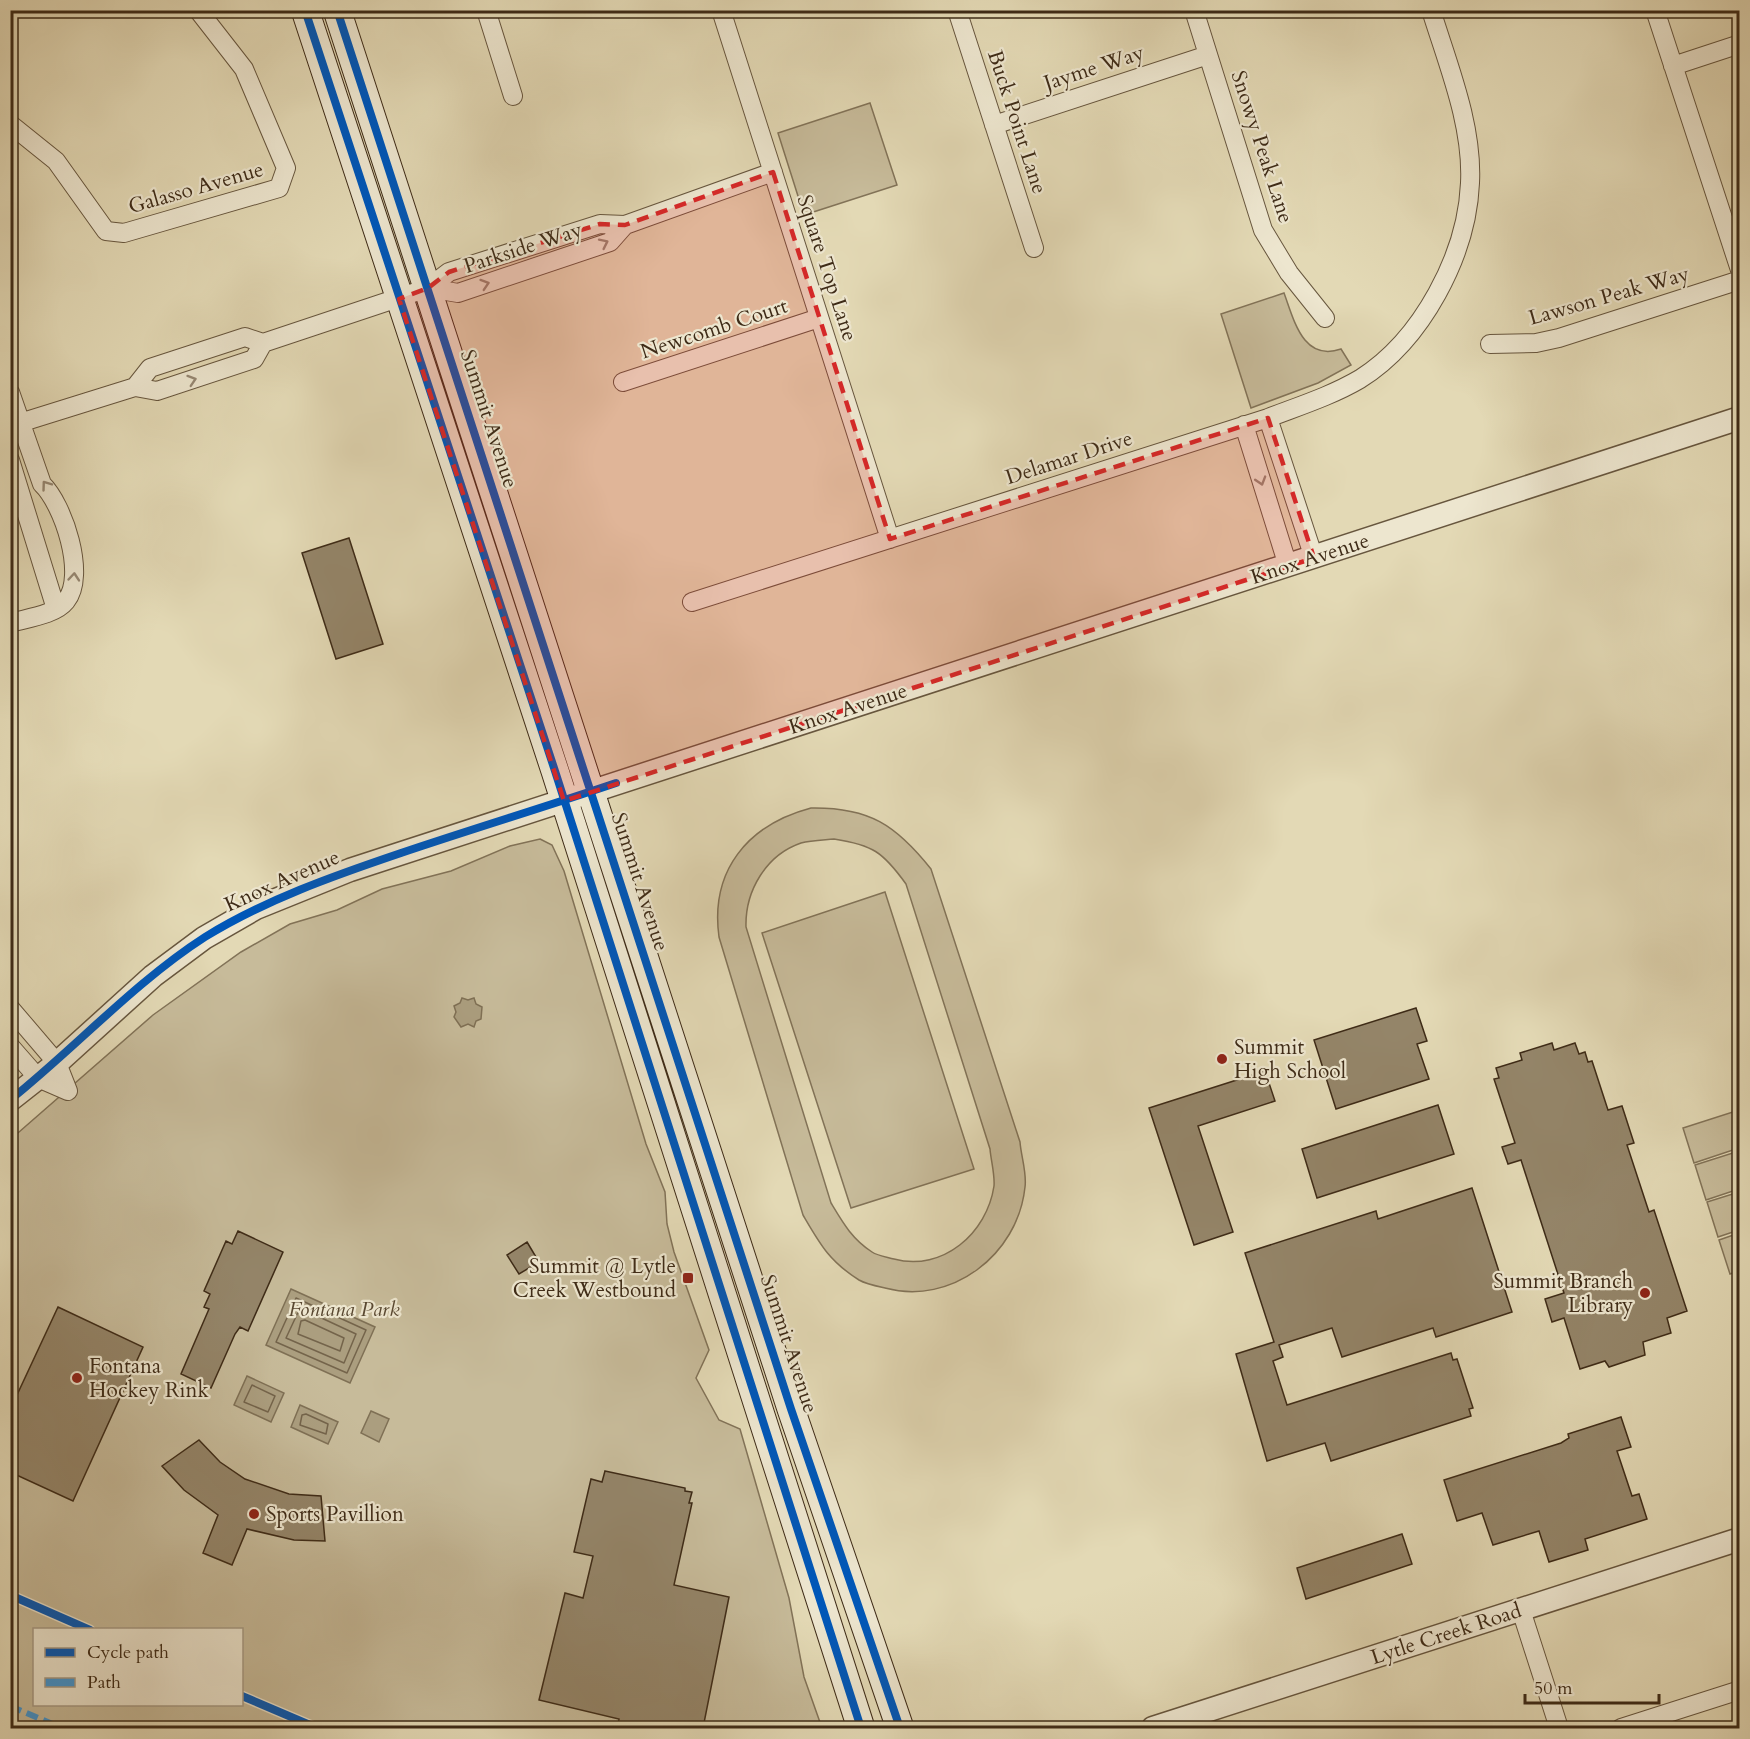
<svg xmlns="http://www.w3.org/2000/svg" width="1750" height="1739" font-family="Cardo,serif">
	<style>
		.green { fill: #c7bb9a; stroke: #827358; stroke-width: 1.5; fill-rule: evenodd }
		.water { fill: #ab9e7f; stroke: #7f7055; stroke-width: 1.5 }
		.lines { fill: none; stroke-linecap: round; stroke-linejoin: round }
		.shore { stroke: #74644b; stroke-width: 1.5 }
		.building { fill: #948569; stroke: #3e2b17; stroke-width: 1.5 }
		.minor-casing { stroke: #67563e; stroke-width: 20 }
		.tertiary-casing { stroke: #67563e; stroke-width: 25 }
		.secondary-casing { stroke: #3e2b17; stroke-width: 29 }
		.minor { stroke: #ede6cf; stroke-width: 18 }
		.tertiary { stroke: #ede6cf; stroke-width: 22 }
		.secondary { stroke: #ede6cf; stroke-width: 27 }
		.quiet { stroke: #3f96d4; stroke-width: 6; stroke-dasharray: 12 6; stroke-linecap: butt }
		.cycleway-casing { stroke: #ede6cf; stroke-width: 11 }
		.cycleway { stroke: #0057b8; stroke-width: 8 }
		.oneway { stroke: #968873 }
		.marked { fill: #d62828; fill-opacity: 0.2; stroke: #d62828; stroke-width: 4.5; stroke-dasharray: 12 8; stroke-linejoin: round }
		.poi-dot { fill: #8f2418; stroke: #ede6cf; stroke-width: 2 }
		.labels { text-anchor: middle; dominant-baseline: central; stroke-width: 4.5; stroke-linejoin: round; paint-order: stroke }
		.street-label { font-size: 21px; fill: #3e2b17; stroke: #ede6cf }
		.poi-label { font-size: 21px; fill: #3e2b17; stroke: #ede6cf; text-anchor: start }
		.park-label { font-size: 21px; font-style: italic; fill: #594831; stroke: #ede6cf }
	</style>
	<rect width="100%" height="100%" fill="#e3d9b5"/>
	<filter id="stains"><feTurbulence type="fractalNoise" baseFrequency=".00333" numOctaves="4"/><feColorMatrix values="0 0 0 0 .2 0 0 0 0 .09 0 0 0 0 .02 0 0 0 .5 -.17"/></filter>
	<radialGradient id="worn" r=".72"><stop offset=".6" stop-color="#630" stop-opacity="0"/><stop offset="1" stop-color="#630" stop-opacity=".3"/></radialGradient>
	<!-- green -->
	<path class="green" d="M870,103L897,185L804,215L778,133Z
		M1284,293C1294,320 1303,362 1341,349L1351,365L1318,383L1251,408L1221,314Z
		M811,808C869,807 896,825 931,869L1020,1142C1021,1156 1027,1173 1025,1187C1018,1255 951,1306 885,1288C876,1286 866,1284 859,1280C829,1261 820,1244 803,1215L719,937C710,871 747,825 811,808ZM834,839C873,845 883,852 906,884L990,1149C991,1161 995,1175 994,1186C987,1233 943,1272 894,1259C887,1257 878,1256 872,1252C852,1239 843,1223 831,1203L746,927C745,891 766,855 801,843C811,840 823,840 834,839Z
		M540,839L552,845L564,871L646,1144L665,1192L667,1224L674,1252L709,1350L696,1378L719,1420L740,1429L789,1598L804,1677L822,1728H11V1139L153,1015L241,952L290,924L337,910L382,889L451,871L510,846ZM34,1630H242V1704H34Z
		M885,892L974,1169L851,1208L762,933Z
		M1739,1110V1148L1694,1163L1683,1128Z
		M1739,1151V1189L1706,1200L1695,1165Z
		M1739,1192V1230L1718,1237L1707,1202Z
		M1739,1233V1271L1730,1274L1719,1240Z"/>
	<!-- water -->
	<path class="water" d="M462,998L468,1000L474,998L476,1004L482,1007L481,1019L476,1021L474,1027L468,1024L461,1027L454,1017L456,1012L454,1006L460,1003Z
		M291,1289L375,1327L350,1383L266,1345Z
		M247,1376L284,1393L271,1422L234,1405Z
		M300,1405L338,1422L328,1444L291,1427Z
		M371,1411L389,1419L379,1442L361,1433Z"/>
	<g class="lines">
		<!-- shore -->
		<path class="shore" d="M296,1298L366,1330L347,1373L276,1342Z
			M300,1308L356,1334L344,1363L286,1338Z
			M305,1320L344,1338L340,1351L298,1334L301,1321Z
			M252,1385L275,1396L268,1412L244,1402Z
			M306,1414L328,1424L326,1434L300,1425L302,1415Z"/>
	</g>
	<!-- building -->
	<path class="building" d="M349,538L383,644L336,659L302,553Z
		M1416,1008L1427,1041L1417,1044L1429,1079L1336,1109L1314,1040Z
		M1552,1043L1554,1050L1575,1043L1579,1054L1585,1052L1588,1062L1592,1061L1608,1110L1622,1106L1634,1143L1627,1145L1649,1212L1654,1210L1687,1311L1667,1318L1671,1333L1643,1342L1645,1355L1609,1367L1605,1361L1580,1369L1564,1318L1552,1322L1545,1299L1564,1293L1521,1160L1508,1164L1502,1147L1515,1143L1494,1079L1499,1078L1496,1068L1522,1060L1520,1053Z
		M1265,1071L1275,1101L1198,1126L1233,1232L1194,1245L1149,1108Z
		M1438,1105L1454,1154L1317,1198L1302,1149Z
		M1472,1188L1512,1312L1436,1337L1433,1328L1342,1357L1332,1328L1279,1345L1283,1357L1273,1361L1287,1405L1451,1353L1453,1360L1457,1359L1473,1408L1469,1409L1471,1416L1331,1461L1325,1443L1267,1461L1236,1354L1274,1342L1245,1253L1376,1211L1378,1219Z
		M238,1231L283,1252L248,1331L240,1327L235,1334L211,1388L181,1374L209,1309L204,1307L210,1294L204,1291L226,1241L232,1244Z
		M527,1242L539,1262L519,1274L507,1255Z
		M58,1307L143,1347L73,1501L10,1472V1410Z
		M1621,1417L1631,1447L1617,1451L1632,1496L1639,1494L1647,1519L1585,1539L1588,1550L1549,1562L1539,1531L1493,1545L1482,1513L1457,1521L1444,1480L1561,1443L1569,1438L1568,1434Z
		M199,1440L220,1462L245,1479L289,1494L321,1496L325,1541L294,1540L247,1529L232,1565L203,1553L218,1515L184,1490L162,1466Z
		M605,1471L685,1488V1491L692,1492L689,1503H692L674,1585L729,1597L703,1728H638L618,1724L619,1719L539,1700L565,1593L583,1598L593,1556L574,1552L591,1479L602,1482Z
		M1402,1534L1412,1564L1306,1599L1297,1568Z"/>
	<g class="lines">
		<!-- minor casing -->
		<g class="minor-casing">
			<path id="minor" d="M486,10L513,96
				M721,10L890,539
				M957,10L1034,248
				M1194,10L1263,230L1289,273L1325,318
				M1655,10L1740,270
				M1673,66L1740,44
				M10,124L56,161L106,231L124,233L279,188L286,168L244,69L198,10
				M994,125L1208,55
				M428,288L458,293L610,242L625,225
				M1490,344L1536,343L1559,338L1740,280
				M623,382L819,318
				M135,387L150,368L245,337L263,343L428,288L449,272L600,224L625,225L773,172
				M10,392L42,484C63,504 87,575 66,601C55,615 27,618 10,623
				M1268,418L1314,558
				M1244,425L1288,566
				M10,426L135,387L157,391L254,359L263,343
				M10,460L56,609
				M692,602L1268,418C1299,406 1331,396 1360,379C1422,340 1467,255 1470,183C1473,125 1448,65 1431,10
				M10,1008L57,1063L68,1091
				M10,1046L38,1078L68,1091
				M1521,1610L1559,1728
				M1621,1728L1740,1690"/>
		</g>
		<!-- tertiary casing -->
		<g class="tertiary-casing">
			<path id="tertiary" d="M10,1100L57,1063L153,976L204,938L256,908L350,870L1740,418
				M1153,1728L1740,1539"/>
		</g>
		<!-- secondary casing -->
		<g class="secondary-casing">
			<path id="secondary" d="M305,10L555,771L861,1728
				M337,10L791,1409L900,1728"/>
		</g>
		<!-- minor -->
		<use href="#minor" class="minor"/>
		<!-- tertiary -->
		<use href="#tertiary" class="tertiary"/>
		<!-- secondary -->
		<use href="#secondary" class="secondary"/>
		<!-- quiet -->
		<path class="quiet" d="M10,1706L62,1728"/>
		<!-- cycleway casing -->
		<g class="cycleway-casing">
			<path id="cycleway" d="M305,10L555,771L861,1728
				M337,10L791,1409L900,1728
				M10,1100C75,1048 135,982 205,937C265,900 333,876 401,853C472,829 545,807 616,783
				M10,1595L90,1630
				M242,1696L317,1728"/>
		</g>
		<!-- cycleway -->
		<use href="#cycleway" class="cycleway"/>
	</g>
	<!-- one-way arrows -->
	<defs><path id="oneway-chevron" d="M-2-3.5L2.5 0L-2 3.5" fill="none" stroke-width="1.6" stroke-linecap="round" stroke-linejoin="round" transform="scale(1.5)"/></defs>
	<g class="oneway">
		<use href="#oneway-chevron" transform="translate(604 243) rotate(-26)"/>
		<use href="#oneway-chevron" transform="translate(485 284) rotate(-18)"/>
		<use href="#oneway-chevron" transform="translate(192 380) rotate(-18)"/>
		<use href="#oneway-chevron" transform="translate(1261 481) rotate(73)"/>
		<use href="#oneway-chevron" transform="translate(46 485) rotate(-126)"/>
		<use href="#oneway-chevron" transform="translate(74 577) rotate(-85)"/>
	</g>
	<!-- marked area -->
	<path class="marked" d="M773,172L890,539L1268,418L1314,558L564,801L399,299L428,288L449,272L600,224L625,225Z"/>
	<!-- markers -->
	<g class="poi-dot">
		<circle cx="1222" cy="1059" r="6"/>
		<rect x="682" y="1272" width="12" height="12" rx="3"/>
		<circle cx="1645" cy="1293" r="6"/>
		<circle cx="77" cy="1378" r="6"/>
		<circle cx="254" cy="1514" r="6"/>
	</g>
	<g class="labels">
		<!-- street labels -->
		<g class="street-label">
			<text transform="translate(1094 68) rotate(-18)">Jayme Way</text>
			<text transform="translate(1017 122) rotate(72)">Buck Point Lane</text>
			<text transform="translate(1262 147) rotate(72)">Snowy Peak Lane</text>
			<text transform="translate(196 188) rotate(-16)">Galasso Avenue</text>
			<text transform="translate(523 248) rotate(-18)">Parkside Way</text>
			<text transform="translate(827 268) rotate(72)">Square Top Lane</text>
			<text transform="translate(1609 296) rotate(-16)">Lawson Peak Way</text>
			<text transform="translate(714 329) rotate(-18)">Newcomb Court</text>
			<text transform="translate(489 419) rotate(72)">Summit Avenue</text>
			<text transform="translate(1069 458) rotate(-18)">Delamar Drive</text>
			<text transform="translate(1310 559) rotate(-18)">Knox Avenue</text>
			<text transform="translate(848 709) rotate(-18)">Knox Avenue</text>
			<text transform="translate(282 881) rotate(-24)">Knox Avenue</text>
			<text transform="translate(640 882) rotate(72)">Summit Avenue</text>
			<text transform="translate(789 1344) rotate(72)">Summit Avenue</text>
			<text transform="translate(1446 1634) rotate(-18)">Lytle Creek Road</text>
		</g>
		<!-- poi labels -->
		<g class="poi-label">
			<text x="1234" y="1047">Summit<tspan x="1234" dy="24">High School</tspan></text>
			<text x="676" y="1266" text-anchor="end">Summit @ Lytle<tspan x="676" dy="24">Creek Westbound</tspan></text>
			<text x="1633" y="1281" text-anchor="end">Summit Branch<tspan x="1633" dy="24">Library</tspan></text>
			<text x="89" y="1366">Fontana<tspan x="89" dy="24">Hockey Rink</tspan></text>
			<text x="266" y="1514">Sports Pavillion</text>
		</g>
		<!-- park labels -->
		<g class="park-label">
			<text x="344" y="1309">Fontana Park</text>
		</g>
	</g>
	<!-- margin -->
	<rect width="1750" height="1739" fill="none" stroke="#e3d9b5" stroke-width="36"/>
	<rect x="12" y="12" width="1726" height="1715" fill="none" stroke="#3e2b17" stroke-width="3"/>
	<rect x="18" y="18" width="1714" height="1703" fill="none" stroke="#3e2b17" stroke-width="1.5"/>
	<!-- legend -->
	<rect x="33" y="1628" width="210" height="78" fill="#ede6cf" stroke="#a79b85" stroke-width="1.5"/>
	<rect x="45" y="1648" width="30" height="9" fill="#0057b8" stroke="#a79b85" stroke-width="1.5"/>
	<text x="87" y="1658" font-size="18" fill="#3e2b17">Cycle path</text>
	<rect x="45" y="1678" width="30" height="9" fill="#3f96d4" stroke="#a79b85" stroke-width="1.5"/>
	<text x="87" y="1688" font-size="18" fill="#3e2b17">Path</text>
	<!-- scale -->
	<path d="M1525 1694v9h134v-9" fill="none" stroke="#3e2b17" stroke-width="3"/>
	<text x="1534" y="1694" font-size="18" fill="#3e2b17" stroke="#ede6cf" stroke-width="4.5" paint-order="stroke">50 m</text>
	<rect width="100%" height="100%" filter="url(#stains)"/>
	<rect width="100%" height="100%" fill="url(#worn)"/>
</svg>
